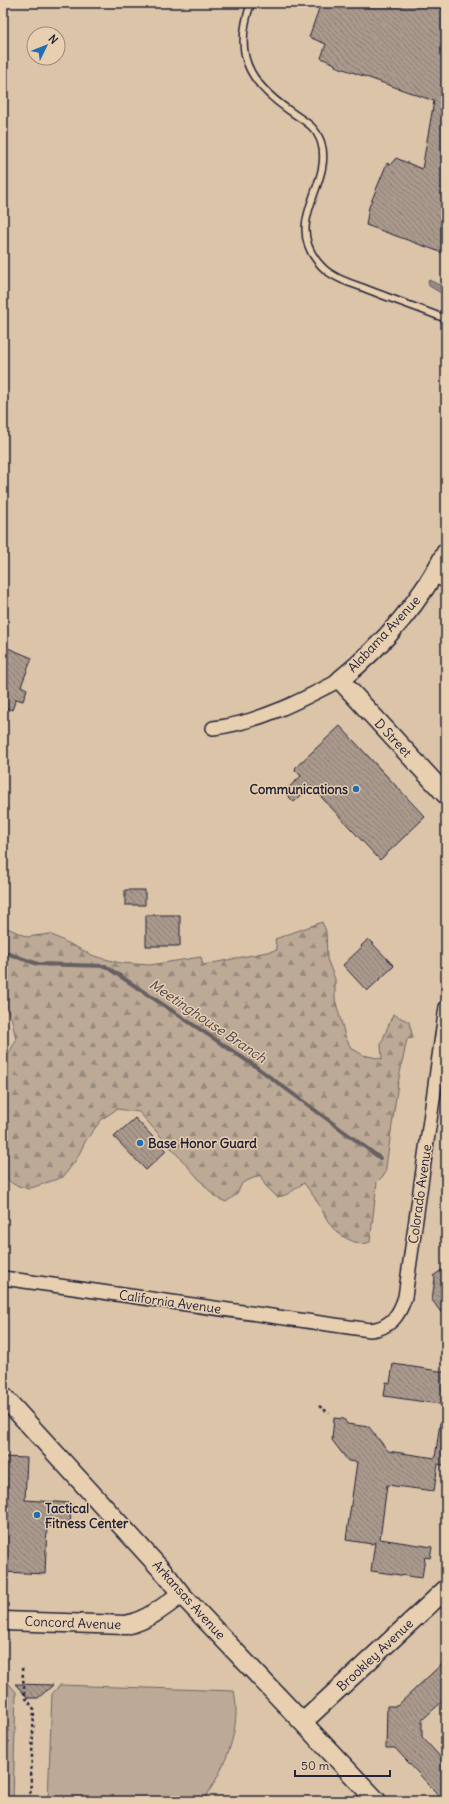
<svg xmlns="http://www.w3.org/2000/svg" width="449" height="1804" font-family="Delius,sans-serif">
	<style>
		.grass { fill: #bcaa96; stroke: #6f6668 }
		.forest { fill: url(#forest-firs); stroke: #6f6668 }
		.water { fill: #978880; stroke: #685f64 }
		.lines { fill: none; stroke-linecap: round; stroke-linejoin: round }
		.stream { stroke: #685f64; stroke-width: 4 }
		.building { fill: url(#building-back-hatch); stroke: #22223b }
		.lane-casing { stroke: #22223b; stroke-width: 9 }
		.street-casing { stroke: #22223b; stroke-width: 16 }
		.secondary-casing { stroke: #22223b; stroke-width: 21 }
		.path { stroke: #22223b; stroke-width: 2.5; stroke-dasharray: 3 3; stroke-linecap: butt }
		.lane { stroke: #e7cfaf; stroke-width: 6 }
		.street { stroke: #e7cfaf; stroke-width: 13 }
		.secondary { stroke: #e7cfaf; stroke-width: 18 }
		.poi-dot { fill: #1f6fb2; stroke: #e7cfaf; stroke-width: 1.5 }
		.labels { text-anchor: middle; dominant-baseline: central; stroke-width: 3; stroke-linejoin: round; paint-order: stroke }
		.street-label { font-size: 13px; fill: #22223b; stroke: #e7cfaf }
		.poi-label { font-size: 13px; font-weight: bold; fill: #22223b; stroke: #e7cfaf; text-anchor: start }
		.water-label { font-size: 14px; font-style: italic; fill: #454150; stroke: #e7cfaf }
	</style>
	<defs>
		<pattern id="forest-firs" width="22" height="20" patternUnits="userSpaceOnUse"><rect width="22" height="20" fill="#bcaa96"/><path d="M5 1l3.5 6h-7zM16 11l3.5 6h-7z" fill="#988a7c"/></pattern>
		<pattern id="building-back-hatch" width="6" height="6" patternUnits="userSpaceOnUse"><rect width="6" height="6" fill="#aa998c"/><path d="M-1 5l2 2M0 0l6 6M5-1l2 2" fill="none" stroke="#8a7c74"/></pattern>
	</defs>
	<rect width="100%" height="100%" fill="#dbc4a8"/>
	<filter id="ink" filterUnits="userSpaceOnUse"><feTurbulence type="fractalNoise" baseFrequency=".025" numOctaves="2"/><feDisplacementMap in="SourceGraphic" scale="8" xChannelSelector="R" yChannelSelector="G"/><feConvolveMatrix kernelMatrix="1 2 1 2 8 2 1 2 1" color-interpolation-filters="sRGB"/></filter>
	<g filter="url(#ink)">
		<!-- grass -->
		<path class="grass" d="M3,1684H9L16,1692L13,1801H3Z
			M60,1685L234,1691C242,1729 225,1767 205,1798L203,1801H48L52,1694Z"/>
		<!-- forest -->
		<path class="forest" d="M322,922L326,931L327,959L335,979V999L345,1036L351,1048L363,1055L382,1059L381,1044L393,1014L409,1022L413,1038L407,1039L398,1083L385,1174L377,1182L370,1242C363,1245 357,1243 350,1240C329,1230 328,1220 317,1201C313,1195 308,1189 304,1183C293,1189 291,1195 277,1197L265,1185L260,1175L242,1183L237,1194L226,1202L215,1197L139,1112L117,1109L102,1119L86,1140L76,1160L63,1177L28,1189L13,1184L3,1175V1059L7,1057L16,1040L12,1020L3,1001V926L27,937L50,934L94,956L120,963L150,965L201,957L203,965L277,950L275,939Z"/>
		<!-- water -->
		<path class="water" d="M429,280L446,288V296L429,286L428,281Z"/>
		<g class="lines">
			<!-- stream -->
			<path class="stream" d="M3,952L38,964L105,966L255,1066L380,1158"/>
		</g>
		<!-- building -->
		<path class="building" d="M321,3H427L446,10V251L444,250L443,253L366,225L369,207L387,163L390,165L396,158L422,169L434,101L335,66V64L321,58L326,44L309,37Z
			M3,646L32,658L21,686L27,689L23,701L16,699L12,710L3,707Z
			M340,726L425,817L380,860L311,786L294,802L284,792L301,776L295,770L296,767Z
			M125,890H145V905H125Z
			M146,915H180V946H146Z
			M368,939L394,966L367,991L343,965L362,947L361,946Z
			M135,1118L166,1151L146,1170L114,1137Z
			M446,1267V1319L432,1300L435,1278L433,1276Z
			M393,1364L446,1372V1405L384,1396L386,1382L390,1383Z
			M334,1418L344,1419L347,1424L369,1427L388,1451L435,1458L440,1423H446V1466L438,1464L434,1491L387,1485L380,1539L432,1547L430,1558L425,1557L422,1578L371,1571L375,1542L372,1544L346,1540L357,1462L348,1461L332,1440Z
			M3,1457L27,1458L25,1500L71,1503L70,1528L47,1526L45,1574L3,1572Z
			M446,1660V1698L422,1720V1737L446,1763V1801H444L395,1748H386L387,1706H397Z
			M15,1684L53,1685L38,1698H28Z"/>
		<g class="lines">
			<!-- lane casing -->
			<g class="lane-casing">
				<path id="lane" d="M251,3C233,54 248,82 290,111C304,121 315,125 321,142C334,183 284,219 317,261C321,266 327,272 333,275C342,281 353,284 364,288C391,299 419,308 446,319
					M433,579L446,585"/>
			</g>
			<!-- street casing -->
			<g class="street-casing">
				<path id="street" d="M213,728C258,723 300,701 340,680
					M3,1278L370,1330C390,1328 399,1316 405,1297L446,1007"/>
			</g>
			<!-- secondary casing -->
			<g class="secondary-casing">
				<path id="secondary" d="M446,552C421,601 383,645 340,680L446,795
					M3,1396L168,1577L181,1594L377,1801
					M3,1621L126,1625C148,1620 164,1607 181,1594
					M303,1722L446,1589"/>
			</g>
			<!-- path -->
			<path class="path" d="M319,1406L329,1413
				M22,1668L25,1697L34,1709L30,1801"/>
			<!-- lane -->
			<use href="#lane" class="lane"/>
			<!-- street -->
			<use href="#street" class="street"/>
			<!-- secondary -->
			<use href="#secondary" class="secondary"/>
		</g>
	</g>
	<!-- markers -->
	<g class="poi-dot">
		<circle cx="356" cy="789" r="4"/>
		<circle cx="140" cy="1143" r="4"/>
		<circle cx="37" cy="1515" r="4"/>
	</g>
	<g class="labels">
		<!-- street labels -->
		<g class="street-label">
			<text transform="translate(384 634) rotate(-47)">Alabama Avenue</text>
			<text transform="translate(393 738) rotate(47)">D Street</text>
			<text transform="translate(420 1194) rotate(-82)">Colorado Avenue</text>
			<text transform="translate(170 1302) rotate(8)">California Avenue</text>
			<text transform="translate(189 1600) rotate(48)">Arkansas Avenue</text>
			<text transform="translate(73 1623) rotate(2)">Concord Avenue</text>
			<text transform="translate(375 1655) rotate(-43)">Brookley Avenue</text>
		</g>
		<!-- poi labels -->
		<g class="poi-label">
			<text x="348" y="789" text-anchor="end">Communications</text>
			<text x="148" y="1143">Base Honor Guard</text>
			<text x="45" y="1508">Tactical<tspan x="45" dy="15">Fitness Center</tspan></text>
		</g>
		<!-- water labels -->
		<g class="water-label">
			<text transform="translate(208 1021) rotate(34)">Meetinghouse Branch</text>
		</g>
	</g>
	<!-- margin -->
	<rect width="449" height="1804" fill="none" stroke="#e7cfaf" stroke-width="16"/>
	<rect x="8" y="8" width="433" height="1788" fill="none" stroke="#22223b" stroke-width="1.5" filter="url(#ink)"/>
	<!-- north arrow -->
	<g transform="translate(46 46) rotate(47)"><circle r="19" fill="#e7cfaf" stroke="#988a81"/>
	<path d="M0-3L7 15L0 10L-7 15Z" fill="#1f6fb2"/>
	<text y="-6" font-size="11" font-weight="bold" text-anchor="middle" fill="#22223b">N</text>
	</g>
	<!-- scale -->
	<path d="M295 1770v6h95v-6" fill="none" stroke="#22223b" stroke-width="2"/>
	<text x="301" y="1770" font-size="12" fill="#22223b" stroke="#e7cfaf" stroke-width="3" paint-order="stroke">50 m</text>
</svg>
